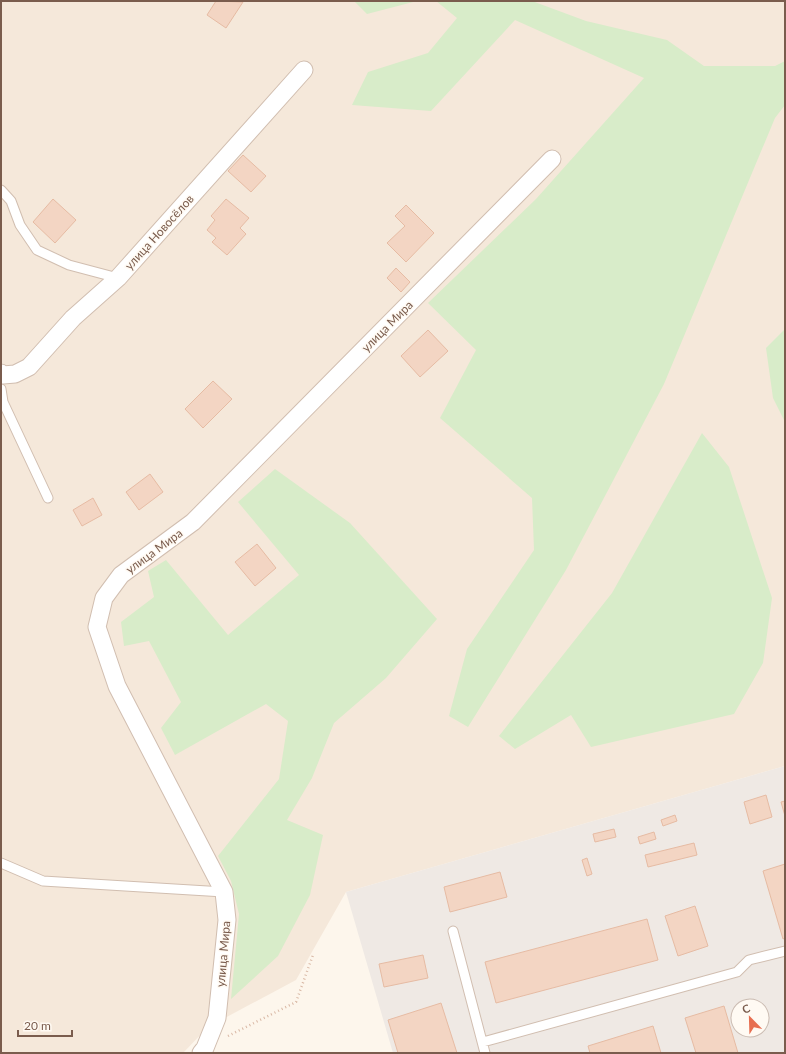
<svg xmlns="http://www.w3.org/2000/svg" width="786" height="1054" font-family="Lato,sans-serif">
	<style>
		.residential { fill: #f5e8da }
		.industrial { fill: #efe9e4; fill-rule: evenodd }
		.green { fill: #d8ecc9 }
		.building { fill: #f3d5c3; stroke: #e6bba3 }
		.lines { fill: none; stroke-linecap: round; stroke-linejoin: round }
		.service-casing { stroke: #d1beb0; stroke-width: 11 }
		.minor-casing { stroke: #d1beb0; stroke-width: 19 }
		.path { stroke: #d9b8a5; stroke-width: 2.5; stroke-dasharray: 1 3; stroke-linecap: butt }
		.service { stroke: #fff; stroke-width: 9 }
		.minor { stroke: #fff; stroke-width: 17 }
		.labels { text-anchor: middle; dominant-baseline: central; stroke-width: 3; stroke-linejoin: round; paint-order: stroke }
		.street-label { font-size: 12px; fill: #7a5c4d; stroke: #fffaf3 }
	</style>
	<rect width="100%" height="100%" fill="#fdf6ec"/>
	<!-- residential -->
	<path class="residential" d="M1,1H785V766L346,892L296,980L208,1027L183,1053H1Z"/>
	<!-- industrial -->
	<path class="industrial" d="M785,766V1053H393L346,892ZM738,1006H762V1030H738Z"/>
	<!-- green -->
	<path class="green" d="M354,1H417L367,14Z
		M436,1H532L586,21L667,40L704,66H775L785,61V105L775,118L664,384L566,570L468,727L449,716L467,649L534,550L532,498L440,418L476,350L428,303L536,199L644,78L515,20L431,111L352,105L368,72L428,53L457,18Z
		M785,329V422L773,398L766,348Z
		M702,433L729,467L772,598L763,663L734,714L591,747L571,715L515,749L499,736L612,593Z
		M275,469L350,523L437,619L386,678L334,723L312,778L287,820L323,835L310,895L278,956L231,999L239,914L231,881L218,856L279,779L288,721L266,704L175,755L161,728L181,702L149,641L124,646L121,622L154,597L148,571L166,560L228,635L299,575L238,502Z"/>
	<!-- building -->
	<path class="building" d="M216,1L243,2L226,28L207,15Z
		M243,155L266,176L251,192L228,171Z
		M53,199L76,220L55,243L33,222Z
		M226,199L249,218L240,228L246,234L227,255L212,242L216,238L207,230L215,220L211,216Z
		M406,205L434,233L406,262L387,243L405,226L395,216Z
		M396,268L410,282L401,292L387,278Z
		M428,330L448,351L420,377L401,356Z
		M213,381L232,399L203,428L185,409Z
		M150,474L163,492L139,510L126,492Z
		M93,498L102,515L82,526L73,510Z
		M257,544L276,568L255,586L235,562Z
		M766,795L772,817L750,824L744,802Z
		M785,801V816L781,802Z
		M675,815L677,821L663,826L661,820Z
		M614,829L616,837L595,842L593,834Z
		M654,832L656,839L640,844L638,837Z
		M694,843L697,855L648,867L645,855Z
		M587,858L592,874L587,876L582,860Z
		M785,864V938L783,939L763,871Z
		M500,872L507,897L450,912L444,887Z
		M695,906L708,946L678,956L665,916Z
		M647,919L658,960L496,1003L485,962Z
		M423,955L428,978L384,987L379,964Z
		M441,1003L457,1053H398L388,1020Z
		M724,1006L738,1053H696L685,1018Z
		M653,1026L661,1053H590L588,1046Z"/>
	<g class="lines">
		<!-- service casing -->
		<g class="service-casing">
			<path id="service" d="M1,190L11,201L20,225L37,250L69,265L118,278
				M1,389L3,402L48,498
				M1,863L43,881L224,892
				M453,931L485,1053
				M483,1042L737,972L749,960L785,951"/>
		</g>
		<!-- minor casing -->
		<g class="minor-casing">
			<path id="minor" d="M1,373L3,375L15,374L29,367L73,318L118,278L304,70
				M201,1053L205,1048L217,1018L227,920L224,892L117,686L97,627L104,598L121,575L193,522L552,159"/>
		</g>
		<!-- path -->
		<path class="path" d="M228,1036L296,1002L313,955"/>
		<!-- service -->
		<use href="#service" class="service"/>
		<!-- minor -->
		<use href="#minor" class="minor"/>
	</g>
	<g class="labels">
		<!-- street labels -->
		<g class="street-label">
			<text transform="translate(159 232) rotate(-48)">улица Новосёлов</text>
			<text transform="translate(387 326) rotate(-45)">улица Мира</text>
			<text transform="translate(154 551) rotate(-36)">улица Мира</text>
			<text transform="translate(223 954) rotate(-85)">улица Мира</text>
		</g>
	</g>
	<!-- border -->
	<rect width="786" height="1054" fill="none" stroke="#7a5c4d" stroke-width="4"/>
	<!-- north arrow -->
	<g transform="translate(750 1018) rotate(337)"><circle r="19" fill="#fffaf3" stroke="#cabbb1"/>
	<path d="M0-3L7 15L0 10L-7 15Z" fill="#e76f51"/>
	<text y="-6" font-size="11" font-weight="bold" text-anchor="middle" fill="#7a5c4d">С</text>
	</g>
	<!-- scale -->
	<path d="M18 1030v6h54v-6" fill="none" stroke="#7a5c4d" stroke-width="2"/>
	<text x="24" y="1030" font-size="12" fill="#7a5c4d" stroke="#fffaf3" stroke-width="3" paint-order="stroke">20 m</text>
</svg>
